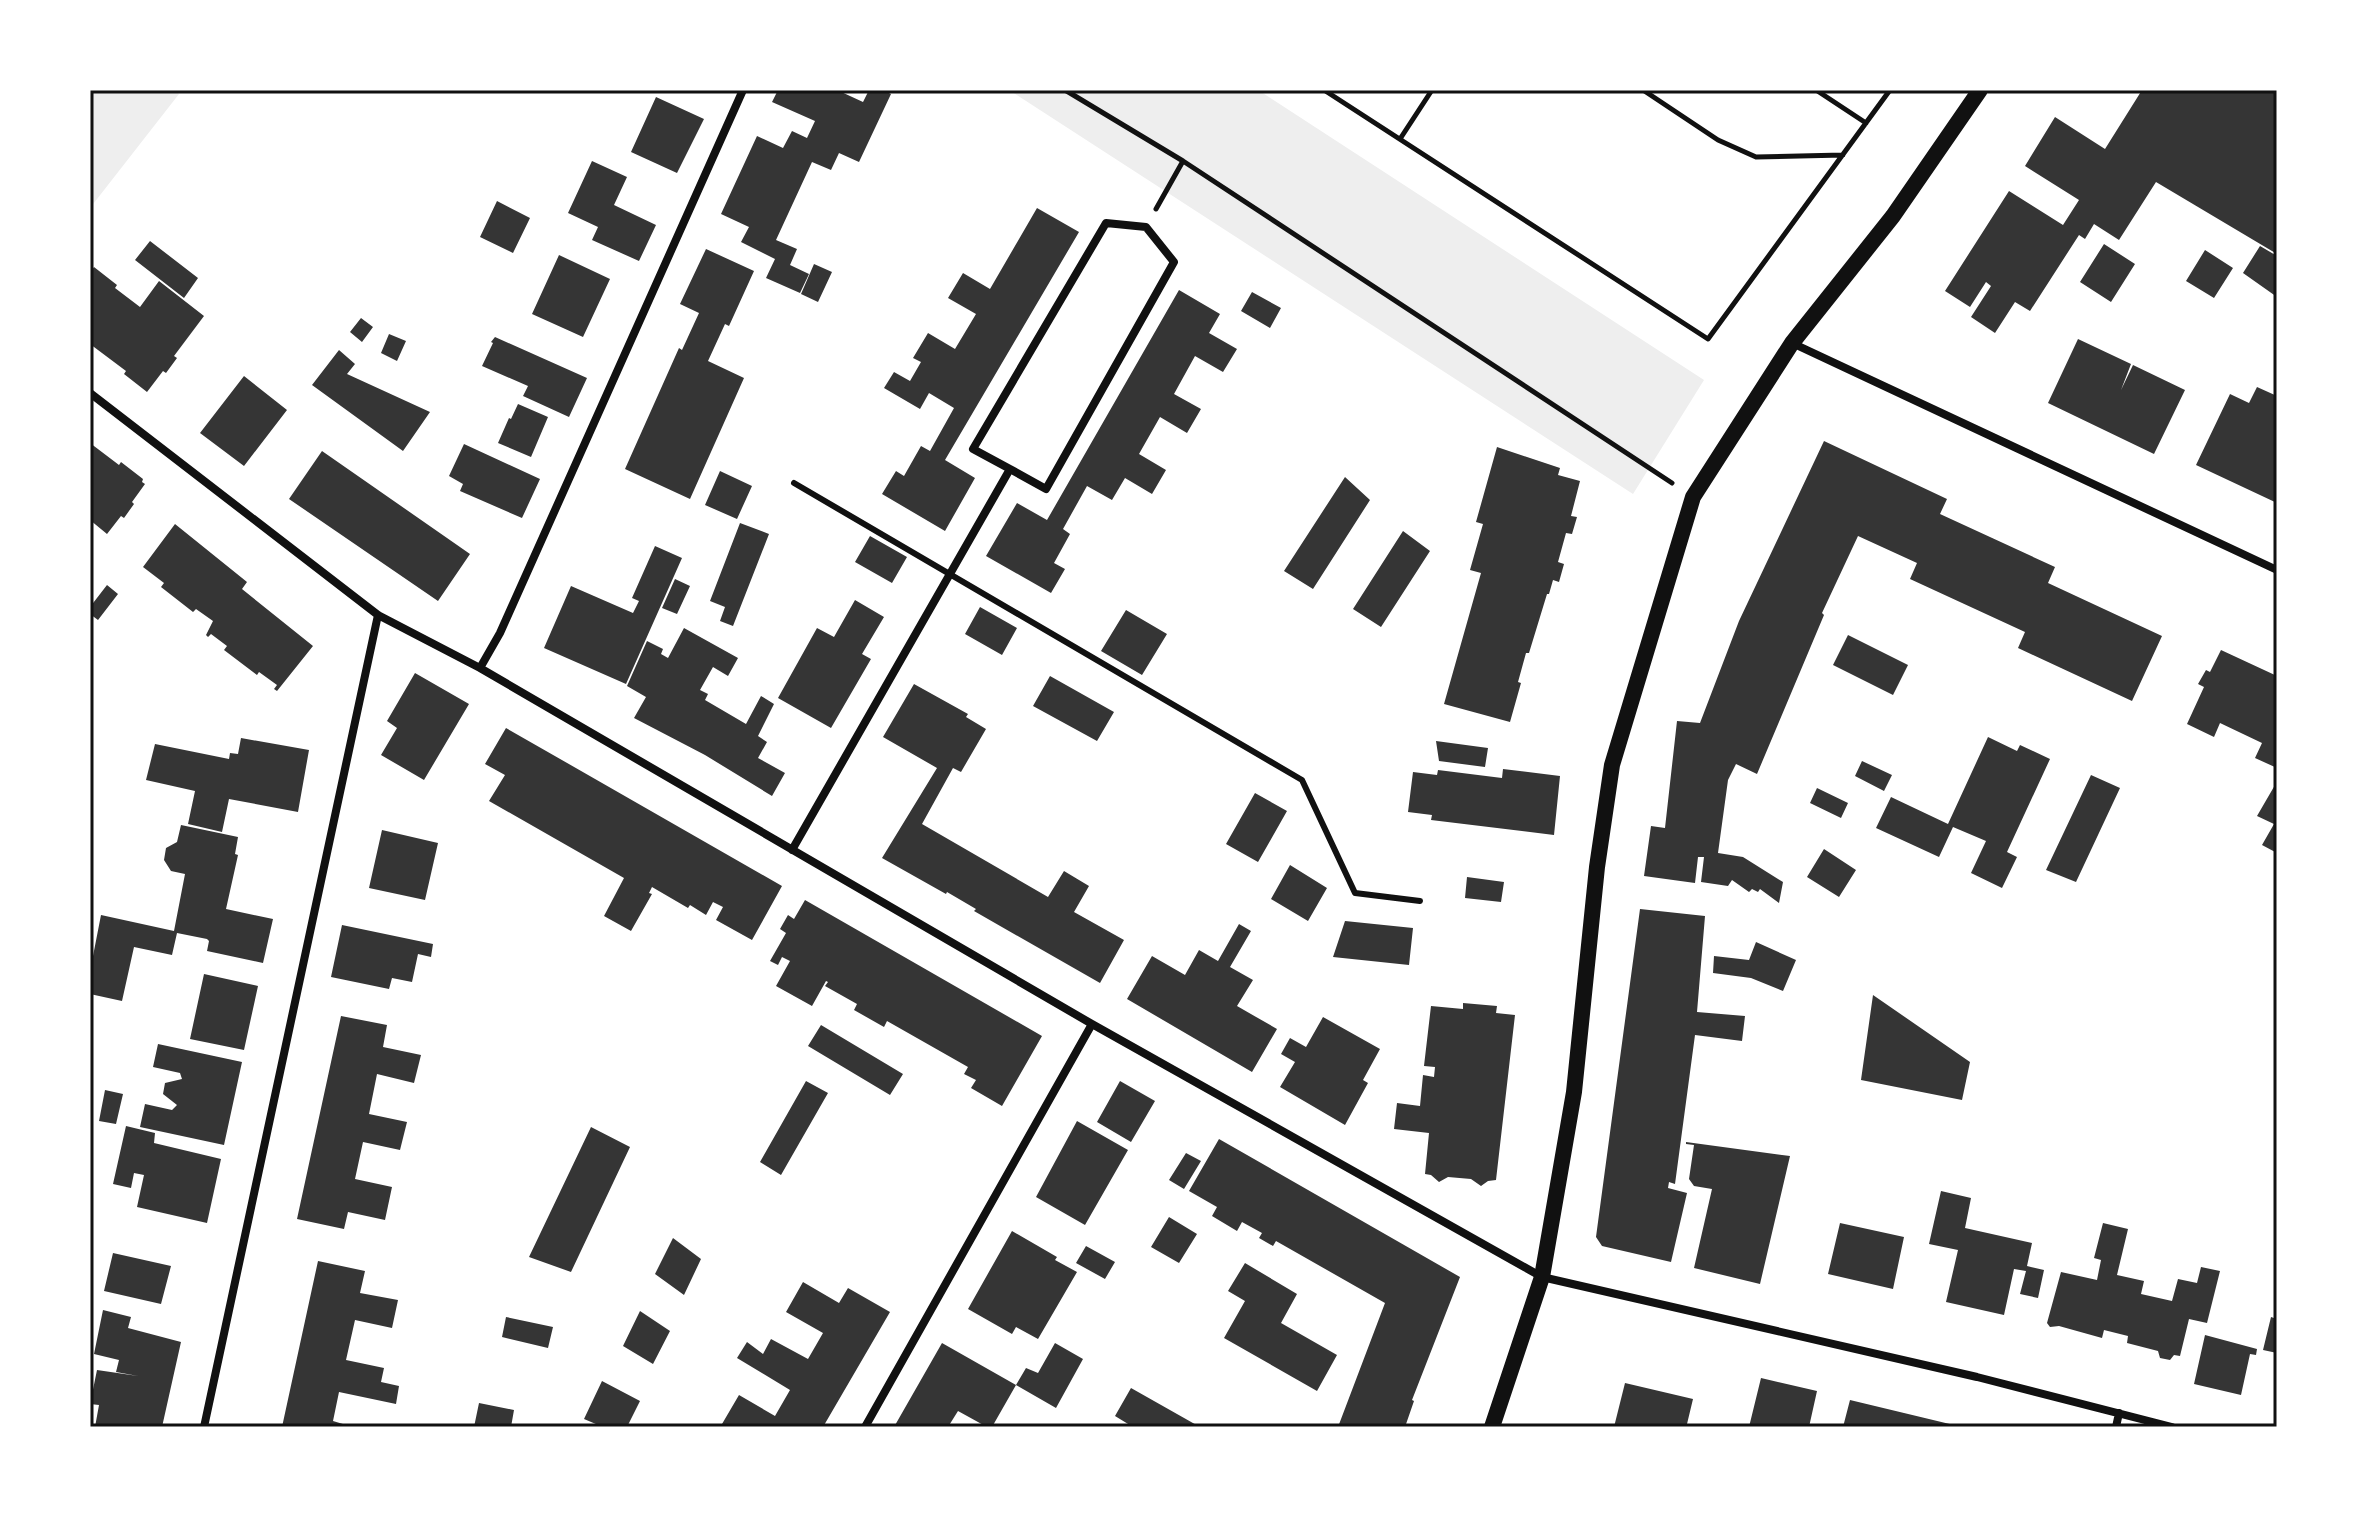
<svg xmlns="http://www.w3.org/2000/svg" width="2367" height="1517" font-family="'Work Sans',sans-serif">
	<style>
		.green { fill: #eee }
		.building { fill: #353535 }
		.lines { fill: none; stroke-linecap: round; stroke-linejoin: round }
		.path { stroke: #111; stroke-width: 5 }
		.service { stroke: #111; stroke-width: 6 }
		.minor { stroke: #111; stroke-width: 8 }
		.secondary { stroke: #111; stroke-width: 16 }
		.neatline { fill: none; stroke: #111; stroke-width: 3 }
	</style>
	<rect width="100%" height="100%" fill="#fff"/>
	<!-- green -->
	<path class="green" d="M90,90H174L179,94L90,208Z
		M1009,90H1258L1704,380L1633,494Z"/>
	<!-- building -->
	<path class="building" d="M778,90H837L863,102L869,90H883L891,94L859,162L839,153L831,170L812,162L776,240L797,249L790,265L809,274L800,293L766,278L775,259L741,242L749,227L721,214L757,136L783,148L792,131L807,138L815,121L772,102Z
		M2142,90H2277V254L2156,182L2119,240L2094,224L2085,239L2079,235L2030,311L2015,302L1995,333L1971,317L1991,286L1986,282L1970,307L1945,291L2009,191L2063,225L2079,200L2025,166L2055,117L2105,149Z
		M656,97L704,119L677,173L631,152Z
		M592,161L627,177L614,205L656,225L639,261L592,240L598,227L568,213Z
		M497,201L530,218L513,253L480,237Z
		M1037,208L1079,232L945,460L975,478L945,531L882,494L896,471L904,476L921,446L930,451L954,408L929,393L920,409L884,388L894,372L910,381L921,362L913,358L928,333L955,349L976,314L948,298L963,273L990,289Z
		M150,241L198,278L184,298L135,260Z
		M2104,244L2135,264L2111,302L2080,282Z
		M2260,246L2277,256V297L2243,273Z
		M706,249L754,271L729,326L725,324L708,361L744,378L690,499L625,469L679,348L682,350L699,313L680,304Z
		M2205,250L2233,268L2214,298L2186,281Z
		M559,255L610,279L583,337L532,314Z
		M814,264L832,272L818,302L801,294Z
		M94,267L117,285L115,288L140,307L159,281L204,316L174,356L177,358L166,373L163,371L147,392L124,374L126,371L90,344V273Z
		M1179,290L1220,314L1209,333L1237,349L1223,372L1195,356L1174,394L1201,409L1187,433L1160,417L1139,454L1166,470L1152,494L1125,478L1112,500L1087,486L1063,529L1070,534L1054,563L1065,569L1051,593L986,556L1017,503L1047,520Z
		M1252,292L1281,308L1270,328L1241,311Z
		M361,318L373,327L362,342L350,332Z
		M389,334L406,341L397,361L381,353Z
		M495,337L587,378L569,417L523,396L528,386L482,366L493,343L491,342Z
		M2078,339L2131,364L2121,390L2133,365L2185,390L2154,454L2048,403Z
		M339,350L355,364L347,374L430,412L403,451L312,385Z
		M244,376L287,410L244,466L200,433Z
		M2257,387L2277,396V503L2196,465L2230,394L2249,403Z
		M518,404L548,417L531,457L498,443L509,418L511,419Z
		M1824,441L1947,499L1940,514L2055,567L2048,583L2162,636L2132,701L2018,648L2025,632L1910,579L1917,563L1858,536L1822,613L1824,615L1757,774L1736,764L1728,780L1718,853L1743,857L1783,882L1779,903L1760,889L1758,892L1752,889L1749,892L1732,880L1728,886L1701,882L1704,857H1698L1695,883L1644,876L1651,826L1665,828L1677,721L1700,723L1739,621Z
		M90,443L119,465L121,462L143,479L142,482L145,484L132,502L134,504L124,518L121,516L107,534L90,520Z
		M464,444L540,479L522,518L460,491L463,484L449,476Z
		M1497,447L1560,468L1558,475L1580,481L1571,516L1577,517L1572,534L1566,533L1558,562L1564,564L1559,582L1553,580L1549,594H1547L1529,653H1526L1518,682L1521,683L1510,722L1444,704L1481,573L1470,570L1483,524L1476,522Z
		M322,451L470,554L438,601L289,499Z
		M720,471L752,486L737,519L705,505Z
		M1345,477L1370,500L1313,589L1284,571Z
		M740,523L769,534L733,626L720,621L725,607L710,601Z
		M175,524L247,582L242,589L313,646L277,691L274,689L277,685L259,672L257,675L224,650L227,646L211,634L208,637L206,635L213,621L196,609L193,612L161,587L164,583L143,567Z
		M1403,531L1430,551L1381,627L1353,609Z
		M870,536L907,557L892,583L855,562Z
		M655,546L682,558L626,684L544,648L571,586L633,613L639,601L632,598Z
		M675,579L690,586L677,614L662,608Z
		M107,585L118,594L98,620L90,614V607Z
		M855,600L884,617L862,654L871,659L831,728L778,698L817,628L834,637Z
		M980,607L1017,628L1002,655L965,634Z
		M1126,610L1167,634L1142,675L1101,651Z
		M684,628L738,658L728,676L713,667L700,690L708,694L705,700L746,724L761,696L774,704L758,736L767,742L758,758L785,773L772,796L705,755L634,718L646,697L627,686L647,641L663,649L661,654L668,658Z
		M1848,635L1908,665L1893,695L1833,665Z
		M2221,650L2277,676V768L2255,758L2262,743L2220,723L2214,737L2187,724L2204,687L2198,684L2206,670L2210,672Z
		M415,673L469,704L424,780L381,755L397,728L387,721Z
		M1050,676L1114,712L1097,741L1033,706Z
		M914,684L968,714L966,717L986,729L961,772L953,768L922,824L1048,897L1064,871L1089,886L1074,912L1124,940L1100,983L974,911L976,909L947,892L946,894L882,858L937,768L883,737Z
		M506,728L782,886L752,940L716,920L723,907L713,902L706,915L690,905L688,908L652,887L649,893L652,894L631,931L604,916L624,878L489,801L505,775L485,764Z
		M1988,737L2017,751L2020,745L2050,759L2007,852L2017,857L2002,888L1971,873L1986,841L1953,827L1939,857L1876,828L1891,797L1948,824Z
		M241,738L309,750L298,812L229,799L222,832L188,824L195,791L146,780L155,744L229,759L230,753L238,754Z
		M1436,741L1488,748L1485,767L1439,761Z
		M1862,761L1892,775L1884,791L1855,776Z
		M1503,769L1560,776L1554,835L1431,820L1432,815L1408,812L1413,772L1437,775L1438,770L1502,778Z
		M2091,775L2120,788L2076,882L2046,870Z
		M2275,785L2277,786V853L2262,845L2274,824L2257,816Z
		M1817,788L1848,803L1841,818L1810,803Z
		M1255,793L1287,811L1258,862L1226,844Z
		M181,825L238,837L235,854L238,855L226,909L273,919L263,963L207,951L209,941L207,939L177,933L172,955L134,947L122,1001L90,994V955L93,956L101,915L174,931L185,874L171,871L164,860L166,848L177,842Z
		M382,830L438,843L425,900L369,888Z
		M1824,849L1856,870L1839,897L1807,877Z
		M1290,865L1327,888L1308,921L1271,899Z
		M1467,877L1504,882L1501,902L1465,898Z
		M805,900L1042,1036L1002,1106L971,1088L976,1080L964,1074L968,1067L887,1021L884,1027L854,1010L857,1004L825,986L828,982L826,981L812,1006L776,986L790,961L782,957L778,965L770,961L786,933L780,929L788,915L794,919Z
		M1640,909L1705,916L1697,1012L1745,1016L1742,1041L1695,1035L1675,1184L1669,1182L1668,1188L1687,1193L1671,1262L1602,1246L1596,1237Z
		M1345,921L1413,928L1409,965L1333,957Z
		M1239,924L1251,931L1230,967L1253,980L1237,1006L1277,1029L1252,1072L1127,999L1152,956L1185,975L1199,950L1218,961Z
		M342,925L433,944L431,957L418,954L412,982L392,978L389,989L331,977Z
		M1756,942L1796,960L1783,991L1751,978L1713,973L1714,956L1749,960Z
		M204,974L258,986L244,1050L190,1039Z
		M1873,995L1970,1062L1962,1100L1861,1080Z
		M1463,1003L1497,1006L1496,1013L1515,1015L1496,1180L1488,1181L1481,1186L1471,1179L1448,1177L1439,1182L1431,1175L1425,1174L1429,1133L1394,1129L1397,1103L1420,1106L1423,1075L1434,1077L1435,1067L1424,1066L1431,1006L1463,1009Z
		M341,1016L387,1025L383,1047L421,1055L414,1083L377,1074L369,1114L407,1122L400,1150L363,1142L355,1179L392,1187L385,1220L348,1212L344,1229L297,1219Z
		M1323,1017L1380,1049L1363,1080L1368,1083L1345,1125L1280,1087L1295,1062L1281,1054L1290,1038L1306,1047Z
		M821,1025L903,1074L890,1095L808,1046Z
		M158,1044L242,1062L224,1145L140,1127L145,1104L172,1110L177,1105L163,1094L165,1083L182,1079L180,1073L153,1067Z
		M806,1081L828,1093L781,1175L760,1162Z
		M1120,1081L1155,1101L1131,1142L1097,1122Z
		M105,1090L123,1094L116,1124L99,1121Z
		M1077,1121L1128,1150L1085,1225L1036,1197Z
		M126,1126L155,1133L154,1143L221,1159L207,1223L137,1207L144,1175L134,1173L131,1188L113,1184Z
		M591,1127L630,1147L571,1272L529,1257Z
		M1219,1139L1460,1277L1412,1400L1414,1401L1405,1427H1338L1385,1303L1276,1241L1273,1246L1259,1238L1262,1233L1242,1222L1237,1231L1212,1216L1217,1207L1189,1191Z
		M1686,1142L1790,1156L1760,1284L1694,1268L1712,1189L1694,1186L1689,1179L1694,1145L1686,1144Z
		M1186,1153L1201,1161L1184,1189L1169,1180Z
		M1941,1191L1971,1198L1965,1228L2032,1243L2027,1266L2044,1270L2038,1298L2020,1294L2026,1271L2014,1269L2004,1315L1946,1302L1958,1250L1929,1244Z
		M1169,1217L1197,1234L1179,1263L1151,1247Z
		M1840,1223L1904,1237L1893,1289L1828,1274Z
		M2103,1223L2128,1229L2117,1275L2144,1281L2141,1294L2172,1301L2178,1279L2197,1283L2201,1267L2220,1271L2207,1323L2189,1319L2180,1356L2174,1355L2170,1360L2160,1358L2158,1351L2127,1343L2128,1336L2104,1330L2102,1338L2059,1326L2050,1327L2047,1323L2061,1272L2097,1280L2101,1260L2094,1258Z
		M1012,1231L1057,1257L1055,1260L1077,1272L1038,1339L1016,1327L1012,1334L968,1309Z
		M673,1238L701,1259L684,1295L655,1274Z
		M1086,1246L1115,1262L1105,1279L1076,1263Z
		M113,1253L171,1266L161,1304L104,1291Z
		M318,1261L365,1271L360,1293L398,1300L392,1328L355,1320L346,1360L384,1368L381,1382L399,1386L396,1404L339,1392L333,1421L353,1427H282Z
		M1245,1263L1297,1294L1281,1323L1337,1355L1317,1391L1224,1338L1245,1301L1228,1291Z
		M803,1282L839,1303L848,1288L890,1312L823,1427H727L722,1424L739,1395L775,1416L790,1390L737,1358L747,1342L763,1354L771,1339L808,1359L823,1333L786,1312Z
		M103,1310L131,1317L128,1328L181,1342L162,1427H95L99,1405L90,1404L97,1370L138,1376L116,1372L119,1360L94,1354Z
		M640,1311L670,1331L653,1364L623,1346Z
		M506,1317L553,1327L548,1348L502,1337Z
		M2271,1317L2277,1319V1353L2263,1350Z
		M2205,1335L2257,1349L2256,1355L2250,1354L2241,1395L2194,1384Z
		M942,1343L1016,1385L992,1427H987L958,1411L948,1427H894Z
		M1055,1343L1083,1359L1056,1408L1016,1385L1026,1368L1038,1373Z
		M1761,1378L1817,1391L1809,1427H1749Z
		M602,1381L640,1401L627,1427H603L584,1419Z
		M1625,1383L1693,1399L1687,1424L1696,1427H1614Z
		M1131,1388L1200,1427H1133L1115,1416Z
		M1850,1400L1958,1426V1427H1843Z
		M479,1403L514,1410L511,1427H474Z"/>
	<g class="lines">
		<!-- path -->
		<path class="path" d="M1065,90L1183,161L1672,483
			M1324,90L1708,339L1890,90
			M1643,90L1718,140L1756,157L1843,155
			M1816,90L1866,123
			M1400,139L1432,90
			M1156,209L1183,161"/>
		<!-- service -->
		<path class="service" d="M794,483L1302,780L1355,893L1420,901"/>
		<!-- minor -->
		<path class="minor" d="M1792,343L2277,570
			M90,393L378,615L480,668L1092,1024L1542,1277L1977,1377L2172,1427
			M480,668L500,633L743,90
			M792,850L1010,469L1046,489L1174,262L1146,227L1106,223L973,449L1010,469
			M204,1427L378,615
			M865,1427L1092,1024
			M2116,1427L2119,1413"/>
		<!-- secondary -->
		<path class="secondary" d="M1492,1427L1542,1277L1574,1092L1597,867L1612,765L1693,497L1792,343L1893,216L1980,90"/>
	</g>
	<!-- border -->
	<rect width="2367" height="1517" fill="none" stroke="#ffffff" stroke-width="184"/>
	<rect x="92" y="92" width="2183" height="1333" class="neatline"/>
</svg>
